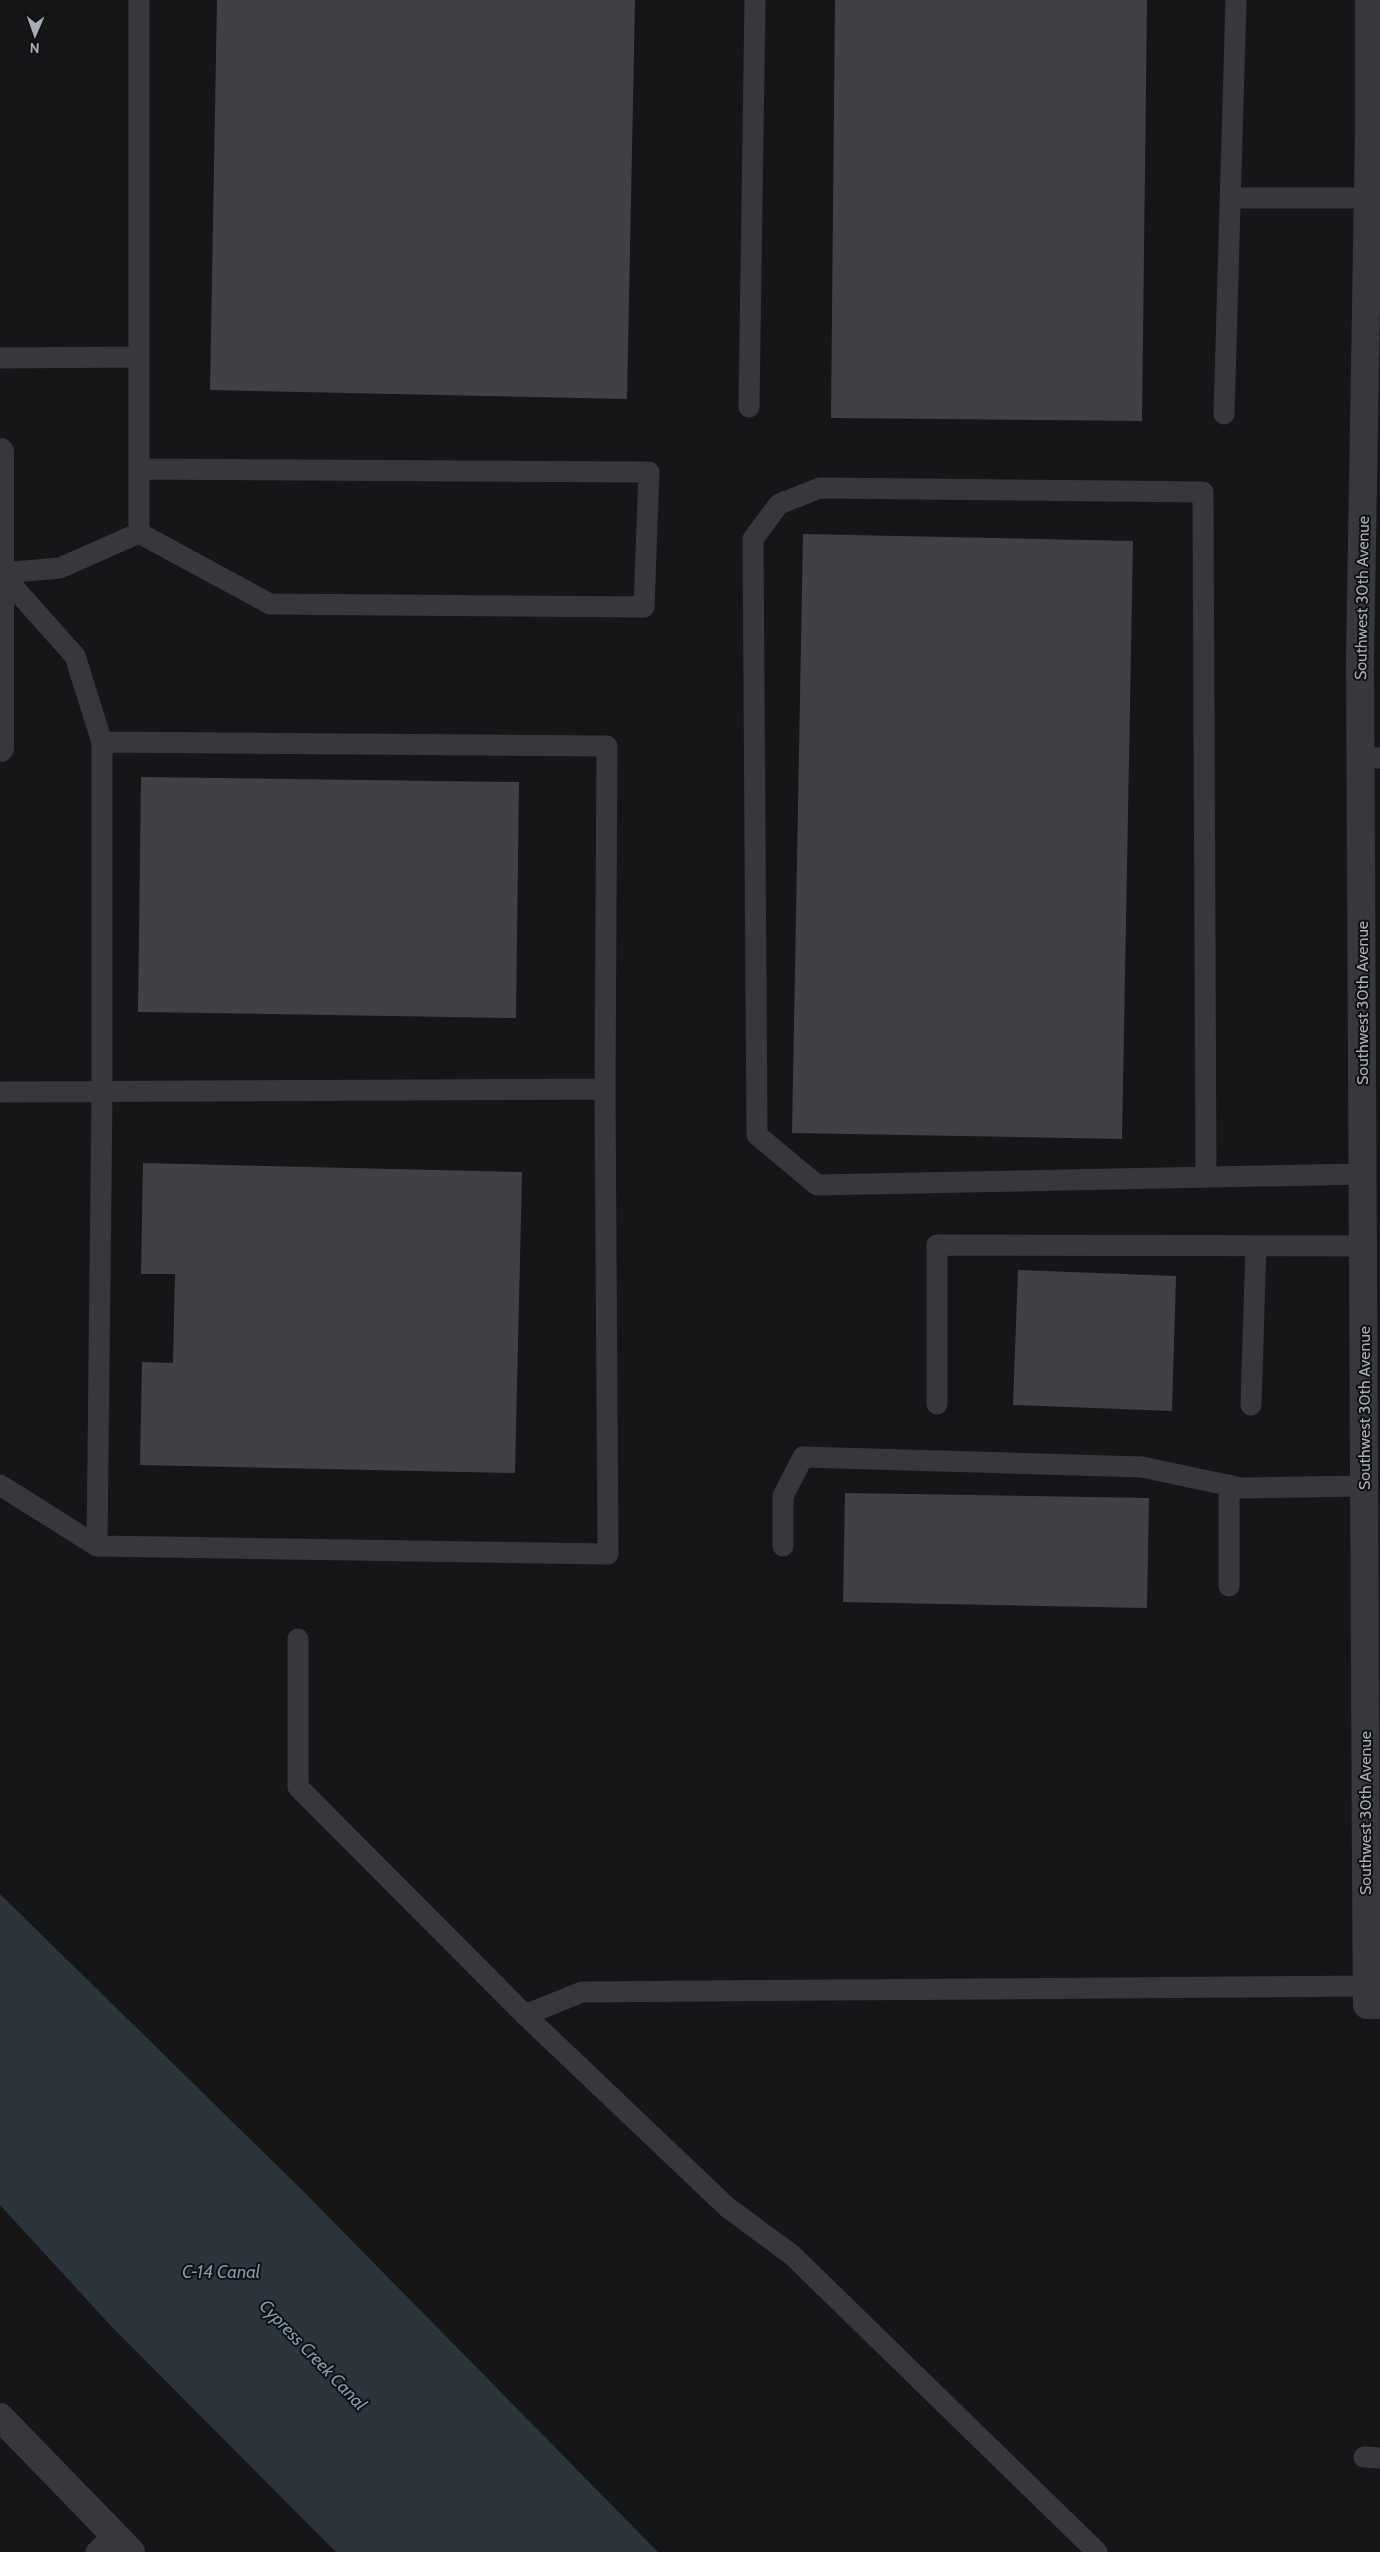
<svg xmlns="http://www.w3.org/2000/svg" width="1380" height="2552" font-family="Cabin,sans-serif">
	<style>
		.water { fill: #2c353c }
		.building { fill: #404145 }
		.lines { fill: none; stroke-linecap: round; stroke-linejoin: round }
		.lane { stroke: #37383d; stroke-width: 21 }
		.street { stroke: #37383d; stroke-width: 28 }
		.labels { text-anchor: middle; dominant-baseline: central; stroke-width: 4; stroke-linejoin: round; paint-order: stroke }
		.street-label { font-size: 16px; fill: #a8adb8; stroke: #111113 }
		.water-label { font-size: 18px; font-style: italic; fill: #7f9bb3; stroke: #111113 }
	</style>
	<rect width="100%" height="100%" fill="#161618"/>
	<!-- water -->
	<path class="water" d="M0,1894L303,2191L658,2552H336L111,2326L0,2205Z"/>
	<!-- building -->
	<path class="building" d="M217,0H635L627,399L210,390Z
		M835,0H1147L1142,421L831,418Z
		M803,534L1133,541L1122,1139L792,1133Z
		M141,777L519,782L516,1018L138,1012Z
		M143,1163L522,1172L515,1473L140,1465L142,1362L173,1363L175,1274H141Z
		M1018,1270L1176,1276L1172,1411L1013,1405Z
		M845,1493L1149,1498L1147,1608L843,1602Z"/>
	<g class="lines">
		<!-- lane -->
		<path class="lane" d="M139,0V533
			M1231,198H1368
			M0,358L139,357
			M749,407L755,0
			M1224,414L1236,0
			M139,533L270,604L644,607L649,472L139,469
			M1,573L75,656L102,742
			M1,573L60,568L139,533
			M1362,757L1380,758
			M0,1092L605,1089L607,746L102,742V1092L97,1546L608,1554L605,1089
			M1206,1177L1203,492L820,488L779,504L753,539L757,1135L817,1185L1363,1174
			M937,1404V1245L1363,1246
			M1251,1405L1256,1246
			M0,1485L97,1546
			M1229,1485V1586
			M783,1546V1496L803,1457L1142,1467L1241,1488L1364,1486
			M298,1639V1787L525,2015L727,2207L792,2255L1097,2552
			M525,2015L582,1992L1367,1986
			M1364,2457L1380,2458
			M96,2552L114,2534"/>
		<!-- street -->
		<path class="street" d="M1369,0V132L1360,659L1366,1876L1367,2005H1380
			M0,452V748
			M0,2417L131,2552"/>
	</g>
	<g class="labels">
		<!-- street labels -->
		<g class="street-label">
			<text transform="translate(1362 598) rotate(-89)">Southwest 30th Avenue</text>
			<text transform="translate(1362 1003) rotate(-90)">Southwest 30th Avenue</text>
			<text transform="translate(1364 1408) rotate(-90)">Southwest 30th Avenue</text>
			<text transform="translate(1365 1813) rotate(-90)">Southwest 30th Avenue</text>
		</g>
		<!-- water labels -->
		<g class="water-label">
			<text x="221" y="2272">C-14 Canal</text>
			<text transform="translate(313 2355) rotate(46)">Cypress Creek Canal</text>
		</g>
	</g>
	<!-- north arrow -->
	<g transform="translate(35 35) rotate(182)" stroke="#111113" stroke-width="4" paint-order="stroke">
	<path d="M0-4L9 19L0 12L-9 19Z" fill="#a8adb8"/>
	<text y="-8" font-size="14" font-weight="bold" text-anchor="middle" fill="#a8adb8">N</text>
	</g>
</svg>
